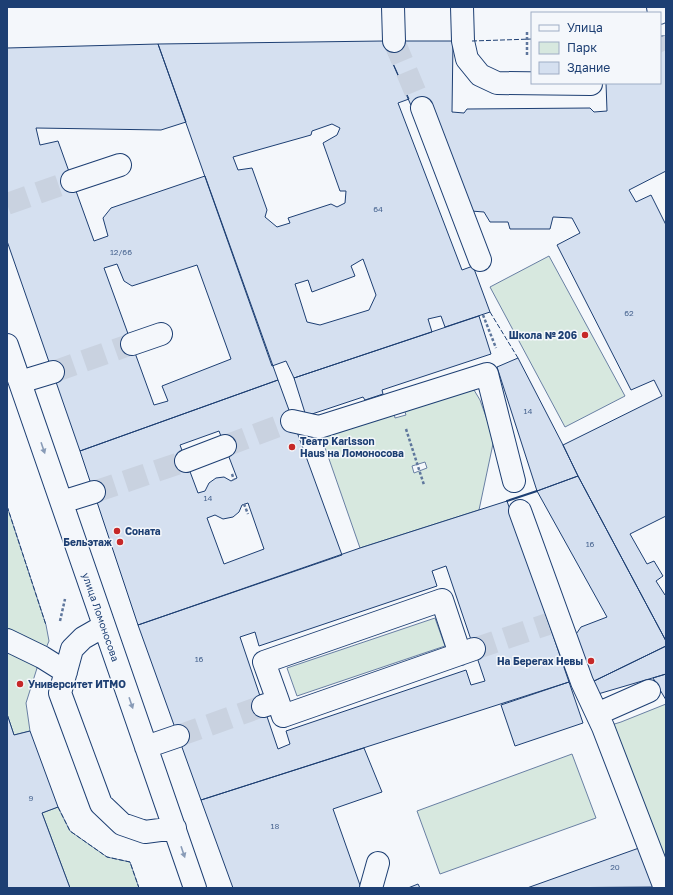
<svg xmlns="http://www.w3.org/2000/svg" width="673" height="895" font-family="'Golos Text',sans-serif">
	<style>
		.green { fill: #d7e8df; stroke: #687fa3; fill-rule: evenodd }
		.building { fill: #d5e0f0; stroke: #1d3f73; fill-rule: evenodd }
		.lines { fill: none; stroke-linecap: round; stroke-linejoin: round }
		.minor-tunnel { stroke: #c9d2e0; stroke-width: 22; stroke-dasharray: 22 11; stroke-linecap: butt }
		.minor-casing { stroke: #1d3f73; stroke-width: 24 }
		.path { stroke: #5e769c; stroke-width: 2.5; stroke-dasharray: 3 2; stroke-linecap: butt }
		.minor { stroke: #f4f7fb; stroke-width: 22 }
		.fence { stroke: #1d3f73; stroke-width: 1; stroke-dasharray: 5 2; stroke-linecap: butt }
		.wall { stroke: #1d3f73; stroke-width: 2 }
		.oneway { fill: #889bb7 }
		.poi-dot { fill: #c62828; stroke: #f4f7fb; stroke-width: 1.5 }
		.labels { text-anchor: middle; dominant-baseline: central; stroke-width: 3; stroke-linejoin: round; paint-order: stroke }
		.number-label { font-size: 8px; fill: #4b6792 }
		.poi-label { font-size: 10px; font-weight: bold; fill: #1d3f73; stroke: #f4f7fb; text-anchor: end }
		.street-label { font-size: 10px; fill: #1d3f73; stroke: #f4f7fb }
	</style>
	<rect width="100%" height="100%" fill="#f4f7fb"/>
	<!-- green -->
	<path class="green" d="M549,256L625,396L565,427L490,287Z
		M464,387L474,390L480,400L494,439L479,510L360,548L321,436L393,409L395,418L406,415L403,406ZM425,462L427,468L414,473L412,466Z
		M7,506L46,625L49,641L44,653L7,633Z
		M435,618L445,646L297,696L287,668Z
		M7,648L38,665L26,703L30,731L14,735L7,714Z
		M666,704V872L608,726L621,722Z
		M572,754L596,818L440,874L417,811Z
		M58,807L70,831L107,857L130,862L139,888H70L42,813Z"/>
	<!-- building -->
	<path class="building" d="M660,36H666V171L629,190L636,202L651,195L666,225V516L630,534L647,564L654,561L663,576L656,581L665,595H666V641L578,476L563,445L662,396L654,380L631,390L557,245L580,233L572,218L553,217L550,229H510L508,222H490L484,212L471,211L413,110L383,41H453L452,112L464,113L467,109L590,108L594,112L607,111L606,83H660Z
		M383,41L409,99L398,103L462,270L473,266L490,312L445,327L441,316L428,319L432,332L294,378L286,361L272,366L158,44ZM332,124L340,128L337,135L323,143L340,191H346L345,203L337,207L331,204L288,218L290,223L277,227L265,217L267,210L252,168L238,170L233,157L311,135L312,131ZM363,259L376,295L369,310L320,325L307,322L295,284L308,280L312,292L355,276L351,266Z
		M158,44L186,122L161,130L36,128L40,145L58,141L94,241L108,236L103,218L111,208L205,176L278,380L80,451L7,241V48ZM117,264L124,281L132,286L197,265L231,359L162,386L168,401L154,405L104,268Z
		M479,316L491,354L382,390L383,394L365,400L363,397L306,416L294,378Z
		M518,358L563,445L578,476L537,491L497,367Z
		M278,380L342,555L138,625L80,451ZM219,431L237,478L231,481L224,477L216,478L209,483L205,491L198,493L180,445ZM248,503L264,549L224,564L207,518L215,515L223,519L233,517L239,512L242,505Z
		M578,476L666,641V646L590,683L574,637L581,627L607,617L537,491Z
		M507,501L569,682L201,800L138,625L360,548ZM446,566L485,681L471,685L466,670L286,731L290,744L278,749L240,637L255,632L259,646L437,586L432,571Z
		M666,646V674L598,694L590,683Z
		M666,674V700L653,678Z
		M569,682L583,723L515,746L501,705Z
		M7,714L14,735L30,731L58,807L42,813L70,888H7Z
		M364,748L382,792L333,809L361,888H233L201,800Z
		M639,848L653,887L527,888Z
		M418,884L420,888H408Z"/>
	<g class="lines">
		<!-- minor-tunnel -->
		<path class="minor-tunnel" d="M660,38L666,50
			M394,41L422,108
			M7,204L72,181
			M53,372L132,344
			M225,446L292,421
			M94,492L186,461
			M474,649L548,624
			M178,736L263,706"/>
		<!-- minor casing -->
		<g class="minor-casing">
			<path id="minor" d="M393,7L394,41
				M462,7L463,41L467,59L480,75L497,83L591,84
				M658,7L659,13
				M422,108L480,260
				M72,181L120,165
				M132,344L161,334
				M7,345L195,888
				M20,382L53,372
				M292,421L319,427L487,374L514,481
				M186,461L225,446
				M62,502L94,492
				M520,511L582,682L603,727L665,888
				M104,626L83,638L72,649L60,693L101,804L122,824L145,832L175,828
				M7,640L42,657L66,672
				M278,701L264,662L442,600L460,654
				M263,706L278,701L283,716L474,649
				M597,714L649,691
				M146,747L178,736
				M371,888L378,863"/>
		</g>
		<!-- path -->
		<path class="path" d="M527,32V56
			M483,315L496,348
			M406,429L424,485
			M232,474L234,480
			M244,504L248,514
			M60,621L65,599"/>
		<!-- minor -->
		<use href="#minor" class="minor"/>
		<!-- fence -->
		<path class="fence" d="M472,41L532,39
			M490,312L518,358
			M7,506L46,625
			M58,807L70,831L107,857L130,862L139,888"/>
		<!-- wall -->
		<path class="wall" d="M507,501L537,491"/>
	</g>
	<!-- one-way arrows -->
	<defs><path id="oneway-solid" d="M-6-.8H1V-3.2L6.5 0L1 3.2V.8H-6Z"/></defs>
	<g class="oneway">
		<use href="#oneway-solid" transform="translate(43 448) rotate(71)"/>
		<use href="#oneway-solid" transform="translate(131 703) rotate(71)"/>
		<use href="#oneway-solid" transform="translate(183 852) rotate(71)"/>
	</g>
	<!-- markers -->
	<g class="poi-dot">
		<circle cx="585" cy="335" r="4"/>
		<circle cx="292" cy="447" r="4"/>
		<circle cx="117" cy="531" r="4"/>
		<circle cx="120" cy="542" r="4"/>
		<circle cx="591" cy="661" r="4"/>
		<circle cx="20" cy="684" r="4"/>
	</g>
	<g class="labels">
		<!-- number labels -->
		<g class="number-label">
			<text x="378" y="209">64</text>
			<text x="121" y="252">12/66</text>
			<text x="629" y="313">62</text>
			<text x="528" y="411">14</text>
			<text x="208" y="498">14</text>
			<text x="590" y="544">16</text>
			<text x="199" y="659">16</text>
			<text x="31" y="798">9</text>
			<text x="275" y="826">18</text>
			<text x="615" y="867">20</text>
		</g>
		<!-- poi labels -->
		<g class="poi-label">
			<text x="577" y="335">Школа № 206</text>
			<text x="300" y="441" text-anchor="start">Театр Karlsson<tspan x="300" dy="12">Haus на Ломоносова</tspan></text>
			<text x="125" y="531" text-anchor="start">Соната</text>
			<text x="112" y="542">Бельэтаж</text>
			<text x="583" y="661">На Берегах Невы</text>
			<text x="28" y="684" text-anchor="start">Университет ИТМО</text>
		</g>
		<!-- street labels -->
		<g class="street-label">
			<text transform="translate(101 617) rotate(71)">улица Ломоносова</text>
		</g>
	</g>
	<!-- border -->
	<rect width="673" height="895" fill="none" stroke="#1d3f73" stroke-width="16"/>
	<!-- legend -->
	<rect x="531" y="12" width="130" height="72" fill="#f4f7fb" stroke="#9eadc5"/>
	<rect x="539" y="25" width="20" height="6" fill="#f4f7fb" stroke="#9eadc5"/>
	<text x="567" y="32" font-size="12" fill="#1d3f73">Улица</text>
	<rect x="539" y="42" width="20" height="12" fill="#d7e8df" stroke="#9eadc5"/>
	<text x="567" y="52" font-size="12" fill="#1d3f73">Парк</text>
	<rect x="539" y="62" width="20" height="12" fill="#d5e0f0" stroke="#9eadc5"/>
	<text x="567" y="72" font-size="12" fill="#1d3f73">Здание</text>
</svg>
